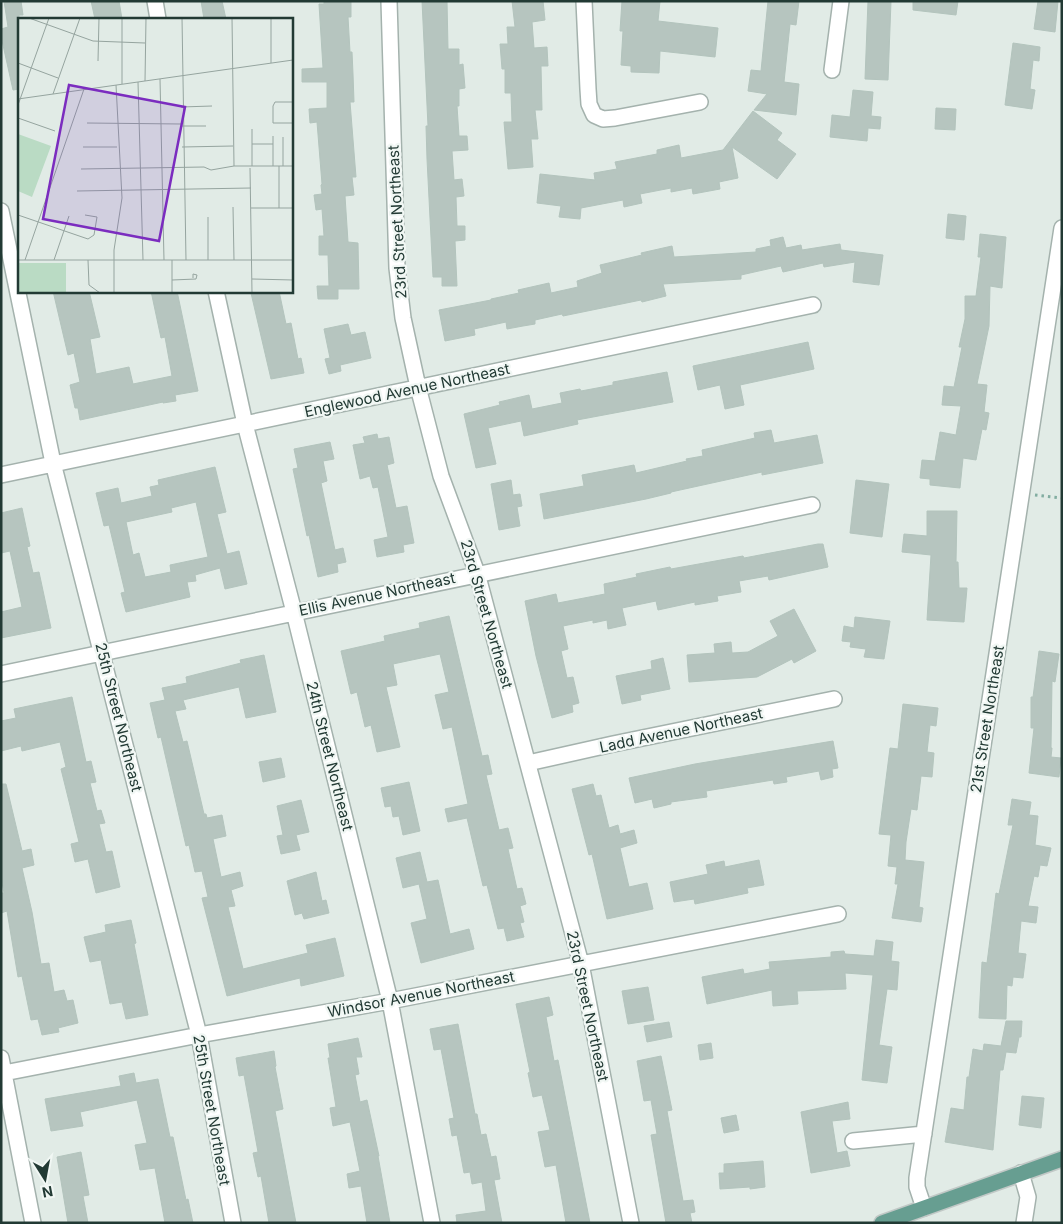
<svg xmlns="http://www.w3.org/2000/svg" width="1063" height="1224" font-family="Inter,sans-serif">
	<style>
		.building { fill: #b6c5bf; stroke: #b3c4bd; fill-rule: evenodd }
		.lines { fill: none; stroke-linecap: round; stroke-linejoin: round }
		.minor-casing { stroke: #a4b2ad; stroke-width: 18 }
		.major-casing { stroke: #c1c8c6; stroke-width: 18 }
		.path { stroke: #82ada1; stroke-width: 3; stroke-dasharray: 2.5 4; stroke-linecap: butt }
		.minor { stroke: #fff; stroke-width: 15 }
		.major { stroke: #679e91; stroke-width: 15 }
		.labels { text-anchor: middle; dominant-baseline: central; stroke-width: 4.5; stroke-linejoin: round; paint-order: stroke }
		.street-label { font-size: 15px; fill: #223a34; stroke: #f1f7f4 }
		.inset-road { fill: none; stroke: #95a49f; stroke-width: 1 }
		.view { fill: #7b2cbf; fill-opacity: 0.15; stroke: #7b2cbf; stroke-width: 2.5 }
		.inset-edge { fill: none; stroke: #223a34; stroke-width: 2.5 }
	</style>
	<rect width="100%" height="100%" fill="#e1ebe6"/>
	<!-- building -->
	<path class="building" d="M4,1H21L23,15H19V89L13,90L1,36V29L8,27Z
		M91,1H119L122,19H95Z
		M201,1H222L226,19H204Z
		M324,1H351V17H348L350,52H352L353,74L354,102H350L356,177H352L354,195L345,196L348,242L358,243L359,289H338V299H318L317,286H329L328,255H319V236H324L322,209L316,210L314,195L322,194L321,185L322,184L317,122L310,123L309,109L327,108V82H302V69L323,68L319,4H324Z
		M422,1H447L448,49H459V65L463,64L465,88L459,89V106H457L459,136H467L468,150L452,151L454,180L462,179L464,196L456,197L457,226H465V240L455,241L457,286H442V277H433L427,159L426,126H428Z
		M512,1H543L545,20L532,22L534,48L547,47L548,66H541L542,110H535L538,139H531L533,167L508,169L504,122H512L511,93H505V69H502L500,44H508L507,27H515Z
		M622,1H660L658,21L718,28L715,57L660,51L659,73L631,72V66L621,65L623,31H620Z
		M768,1H799L796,25L790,24L784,82L799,84L796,115L754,110L767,94L748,91L751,70L761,71Z
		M868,1H891L888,80L865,79Z
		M913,1H958L956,15L913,10Z
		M1038,1H1058L1055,32L1034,29Z
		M1013,43L1040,47L1039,61L1033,60L1030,89L1035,90L1032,109L1005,105Z
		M853,90L873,92L871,116L881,117L880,129L868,128L867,141L830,137L832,115L850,117Z
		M936,108L956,109L955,130L935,129Z
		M753,111L782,133L777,140L796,154L777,179L732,147L738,178L719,182L720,189L693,194L692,188L671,192V188L640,194L642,203L624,207L623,200L581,208L580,219L559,217L561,206L537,203L540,174L595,180L594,173L617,169L615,162L657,154V150L679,145L681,158L723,150Z
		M948,214L966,216L964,240L946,238Z
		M980,234L1006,237L1002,288L990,286L989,326L977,384L987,385L984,412L989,413L986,430L982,429L976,460L963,458L960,488L930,485V479L920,478L922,460L935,461L940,432L956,435L961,406L942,405L944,386L954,387L962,347H959L965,319V296H976L981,257H978Z
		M783,237L786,248L801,245L802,250L840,244L841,250L883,255L879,285L853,282L855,262L824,267L823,263L783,272L781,266L741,275V279L663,284L666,296L642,302L641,300L563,316L562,314L535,320V324L523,326L507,329L506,322L474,329L475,335L445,341L439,310L491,300V299L519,293L518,290L549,283L551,293L578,287L577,281L602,273L600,265L642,255L641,253L672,246L674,257L756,252V249L771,246L770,240Z
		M53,291H89L100,337L90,339L96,374L129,367L133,384L172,376L165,337L161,338L151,291H177L198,391L175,395L176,401L163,403V402L80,420L78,408H75L70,385L80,382L74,353L68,355Z
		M260,291H279L286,324L291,323L298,359L301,358L304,373L271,379L251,293Z
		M348,324L351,335L365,332L371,358L340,365L341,371L329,374L325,359L330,358L324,329Z
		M808,342L814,369L740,385L744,405L725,409L720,385L698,390L693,366Z
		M667,372L673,402L577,420L578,424L524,436L521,421L488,428L496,464L476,468L464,414L500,405L499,402L529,395L532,409L562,403L560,393L580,389L581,391L613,385V382Z
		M771,430L774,443L817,435L823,463L762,475V472L671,492V493L646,499L544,519L540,494L584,486L582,475L634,465L636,473L687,461L686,459L703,456L702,450L755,438L754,433Z
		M377,434L378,439L389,437L394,463L387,465L396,508L407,506L414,543L403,545L404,552L377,557L374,540L388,537L378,487L373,488L370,476L360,479L353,445L365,443L363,437Z
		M330,442L334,459L323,461L327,481L321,483L335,550L343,548L346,562L337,564L338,572L318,577L309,535L307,536L293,469L298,468L294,449Z
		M215,467L226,512L217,514L227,554L239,551L247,584L225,589L220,568L195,575L196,581L187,582L190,597L126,612L121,593L125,592L109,525L104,526L96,493L118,488L121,503L152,496L150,487L159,485L158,480ZM196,502L208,557L170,565L171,572L145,577L139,553L133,555L126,522L172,512L171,508Z
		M511,480L513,495L520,494L522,506L517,507L520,526L499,530L491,484Z
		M856,480L889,484L882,537L850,533Z
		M22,508L30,546L27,547L33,573L39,572L51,628L1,638V612L22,607L10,551L1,553V513Z
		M927,511H957L956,562H958L959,588H967L964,622L927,620L931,555L902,552L904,534L927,536Z
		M818,544H823L828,567L769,580L768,576L739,581L741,592L717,596L718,601L695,605V602L658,610L656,601L622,608L626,625L608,629L607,620L593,623V620L563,626L568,649L561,651L567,678L573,677L579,703L572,705L573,712L552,718L536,656L525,601L556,594L558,603L605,594L604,584L637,577L636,574L670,567L671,569L743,556L744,558Z
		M794,609L816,651L794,663L792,659L757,677L689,682L687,655L715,653L714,644L731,642L732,653L748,652L778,636L770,621Z
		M449,616L482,756L488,755L492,774L486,775L499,830L508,828L513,848L508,849L517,889L522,888L526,904L520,906L524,922L520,923L524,937L507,941L504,928L498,929L487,885L483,886L467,818L448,822L445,809L468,804L452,727L443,729L435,695L449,692L440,654L393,664L397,685L386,687L400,747L377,752L371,725L365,727L357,692L351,694L341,651L385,641L384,636L420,628L419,623Z
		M855,617L890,621L884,659L864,657L866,649L850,647L851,642L842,641L844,626L854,628Z
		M1039,651L1059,654L1055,682L1052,681L1051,748H1052L1051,757L1061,758L1059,777L1029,773L1034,728H1031V697H1033Z
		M264,655L276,712L246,718L239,687L183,700L186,709L175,711L183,742L187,741L204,814H206L207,818L222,815L226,836L213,839L221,877L240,872L243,886L231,890L235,906L228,907L243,969L308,953L306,945L335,938L344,976L301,986L300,978L227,996L202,898L208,897L202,871L195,872L189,845L186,846L161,737L158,738L150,703L165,700L162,688L187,683L186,677L241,663L240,660Z
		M663,658L670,689L640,695L641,700L622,704L616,676L652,669L651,661Z
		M72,697L86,762L91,761L96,782L90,783L97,811L101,810L105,823L99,824L106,852L112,851L120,887L96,893L88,859L75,862L71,844L79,842L61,769L66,767L60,742L22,751L21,746L1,751V721L16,718L14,709Z
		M903,704L938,708L936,726L930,725L927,752L934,753L932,777L921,776L917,810L911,809L906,842L905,860L924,862L919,907L923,908L921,922L892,918L898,884H895L897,867L888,866L891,835L879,834L890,748L898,749Z
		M833,741L838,768L832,769L833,777L821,780L819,771L786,777L787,782L774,784L773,780L706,791L707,797L671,802V804L654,808L652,799L635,803L629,778L695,764Z
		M281,758L285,777L263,782L259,762Z
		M409,782L420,831L403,835L399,816L393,817L391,806L385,807L381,788Z
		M1,784H6L22,851L31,849L34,865L22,868L32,912L41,964L49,963L54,992L64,990L67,1001L73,1000L78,1023L58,1028L59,1032L42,1035L38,1019L31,1020L22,976L18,977L7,911L1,913V893H4L1,877Z
		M593,784L596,796L601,795L609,828L618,825L620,834L634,830L637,843L620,848L629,887L647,883L653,909L607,919L592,854L589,855L572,789Z
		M1012,799L1031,802L1029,815L1038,816L1035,845L1051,848L1047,866L1040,865L1038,877L1034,876L1028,906L1038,907L1036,923L1021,921L1018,953L1026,954L1023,978L1013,977L1012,986L1007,985L1006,1019L979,1018L982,962L987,963L996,893L999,894L1013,825H1008Z
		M301,800L309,832L296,835L300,850L281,854L277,836L283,835L277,806Z
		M420,852L427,882L438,880L450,934L469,929L474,949L421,963L411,923L427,919L419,884L403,888L396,858Z
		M759,860L764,885L747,888L748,893L695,904L694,899L674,902L670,882L708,874L706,865L724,861L725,867Z
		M316,872L322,901L326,900L329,913L304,919L302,913L295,915L287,881Z
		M131,920L136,943L134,944L148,1015L126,1019L122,1002L110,1004L101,960L90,962L84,937L106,932L105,925Z
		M876,940L893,942L891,961L899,962L897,990L887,989L879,1045L892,1047L887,1083L862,1080L873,975L845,973L846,989L797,991L798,1004L773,1006L772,990L707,1004L702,977L743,969L744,974L770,969L769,962L831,957V952L844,951L845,954L874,956Z
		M648,987L654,1020L628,1024L622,991Z
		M549,997L553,1015L546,1017L554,1061L558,1060L590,1223H566L556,1165L545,1167L538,1132L550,1130L542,1095L533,1097L528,1073L530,1072L516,1004Z
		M1006,1021H1022L1021,1037H1019L1016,1053L1006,1052L1003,1070H1000L993,1150L945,1142L951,1108L964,1110L967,1077H969L973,1049L983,1051L984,1044L1001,1046Z
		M669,1022L672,1037L647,1042L644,1026Z
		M458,1024L475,1114H477L481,1135L486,1134L491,1157L496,1156L500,1179L494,1180L502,1223H457L456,1215L486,1211L482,1182L472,1184L470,1172L464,1173L457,1135L452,1136L449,1119L454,1118L441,1049L434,1050L430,1029Z
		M358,1038L362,1057H356L359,1074L355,1075L360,1102L367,1100L379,1156H378L390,1223H367L361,1186L349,1188L347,1174L360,1171L350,1122L333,1126L330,1108L336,1107L328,1058H330L328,1044Z
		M711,1043L713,1058L700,1060L698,1045Z
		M274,1051L276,1066L275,1067L283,1109L275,1111L296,1223H269L261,1176L258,1177L253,1153L258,1152L244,1075L239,1076L236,1058Z
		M661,1056L672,1110L667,1111L683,1201L693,1200L695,1212L690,1213L692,1223H666L651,1135L657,1134L651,1100L644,1101L637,1061Z
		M134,1073L136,1083L158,1079L170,1137H173L186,1200L188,1199L193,1223H165L155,1168L140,1170L135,1145L147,1143L137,1100L80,1112L83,1126L51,1131L45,1099L121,1086L119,1076Z
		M1022,1096L1044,1098L1041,1128L1019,1125Z
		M848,1102L850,1119L832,1121L837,1153L847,1151L850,1166L811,1173L801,1112Z
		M736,1115L739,1130L724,1133L721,1118Z
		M81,1152L89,1195L83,1196L88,1223H68L57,1157Z
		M763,1161L765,1187L750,1189V1187L720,1189L719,1173H724V1164Z"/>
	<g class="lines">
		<!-- minor casing -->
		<g class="minor-casing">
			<path id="minor" d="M155,1L158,19
				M389,1L397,268L403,318L418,387L441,476L477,573L581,964L631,1223
				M584,1L588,89L589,104L594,115L603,119L615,118L700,102
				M832,70L841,1
				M1,211L53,463L199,1035L233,1223
				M216,291L245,424L294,612L390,1001L432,1223
				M1,475L813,305
				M1,674L812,505
				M528,763L613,744L834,699
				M1,1058L33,1223
				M4,1073L199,1035L390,1001L838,914
				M853,1141L924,1134
				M1021,1173L1028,1197L1024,1223
				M924,1208L917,1187V1178L1062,228"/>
		</g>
		<!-- major casing -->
		<g class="major-casing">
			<path id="major" d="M882,1223L1062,1159"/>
		</g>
		<!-- path -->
		<path class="path" d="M1035,495L1062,498"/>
		<!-- minor -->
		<use href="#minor" class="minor"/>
		<!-- major -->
		<use href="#major" class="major"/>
	</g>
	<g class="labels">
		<!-- street labels -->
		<g class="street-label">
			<text transform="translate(397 222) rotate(-93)">23rd Street Northeast</text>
			<text transform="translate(407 390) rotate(-12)">Englewood Avenue Northeast</text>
			<text transform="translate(377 594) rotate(-12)">Ellis Avenue Northeast</text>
			<text transform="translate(487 614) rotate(74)">23rd Street Northeast</text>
			<text transform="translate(119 717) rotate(76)">25th Street Northeast</text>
			<text transform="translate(987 719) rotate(-81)">21st Street Northeast</text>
			<text transform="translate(681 730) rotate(-12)">Ladd Avenue Northeast</text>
			<text transform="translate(330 756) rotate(76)">24th Street Northeast</text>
			<text transform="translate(421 994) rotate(-11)">Windsor Avenue Northeast</text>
			<text transform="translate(588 1006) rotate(78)">23rd Street Northeast</text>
			<text transform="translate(212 1110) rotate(80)">25th Street Northeast</text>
		</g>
	</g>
	<!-- overview -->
	<g transform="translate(18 18)">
		<rect width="275" height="275" fill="#e1ebe6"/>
		<path d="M0,116L33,128L14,179L0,173ZM0,245H48V275H1Z" fill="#badbc4"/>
		<path class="inset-road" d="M11,0L75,23L127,25M164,0L168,242M214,0L216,148M80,43L81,0M0,45L40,60M253,45V0M142,61L146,242M127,63L128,0M120,64L125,242M104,66V0M35,76L62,0M0,81L275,42M275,84H257L255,88V105H275M0,87L31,0M163,89L194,88M0,100L37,113M69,105L163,106M163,108H188M265,119V148M234,126H255M65,129H99M164,129L215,128M234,148V111M255,148V118M261,148V190M232,150L234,275M63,151L186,149L193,152L216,148H275M59,173L233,170M215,189L216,242M233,190H275M0,197L70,221L76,217L79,199L67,197M190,199V242M0,242H275M7,242L66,71M36,242L51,198M70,242L71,267L82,275M234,261L275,262M154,262L178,261L179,257L175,256V260M96,275V232L104,180L98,67M154,275V242"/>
		<path class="view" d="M51,67L167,89L141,223L25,201Z"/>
		<rect width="275" height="275" class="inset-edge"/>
	</g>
	<!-- border -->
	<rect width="1063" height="1224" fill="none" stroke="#223a34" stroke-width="5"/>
	<!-- north arrow -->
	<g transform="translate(45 1179) rotate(169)" stroke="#f1f7f4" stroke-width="4" paint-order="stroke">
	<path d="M0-4L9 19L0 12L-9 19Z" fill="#223a34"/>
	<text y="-8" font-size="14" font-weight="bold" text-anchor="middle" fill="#223a34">N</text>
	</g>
</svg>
